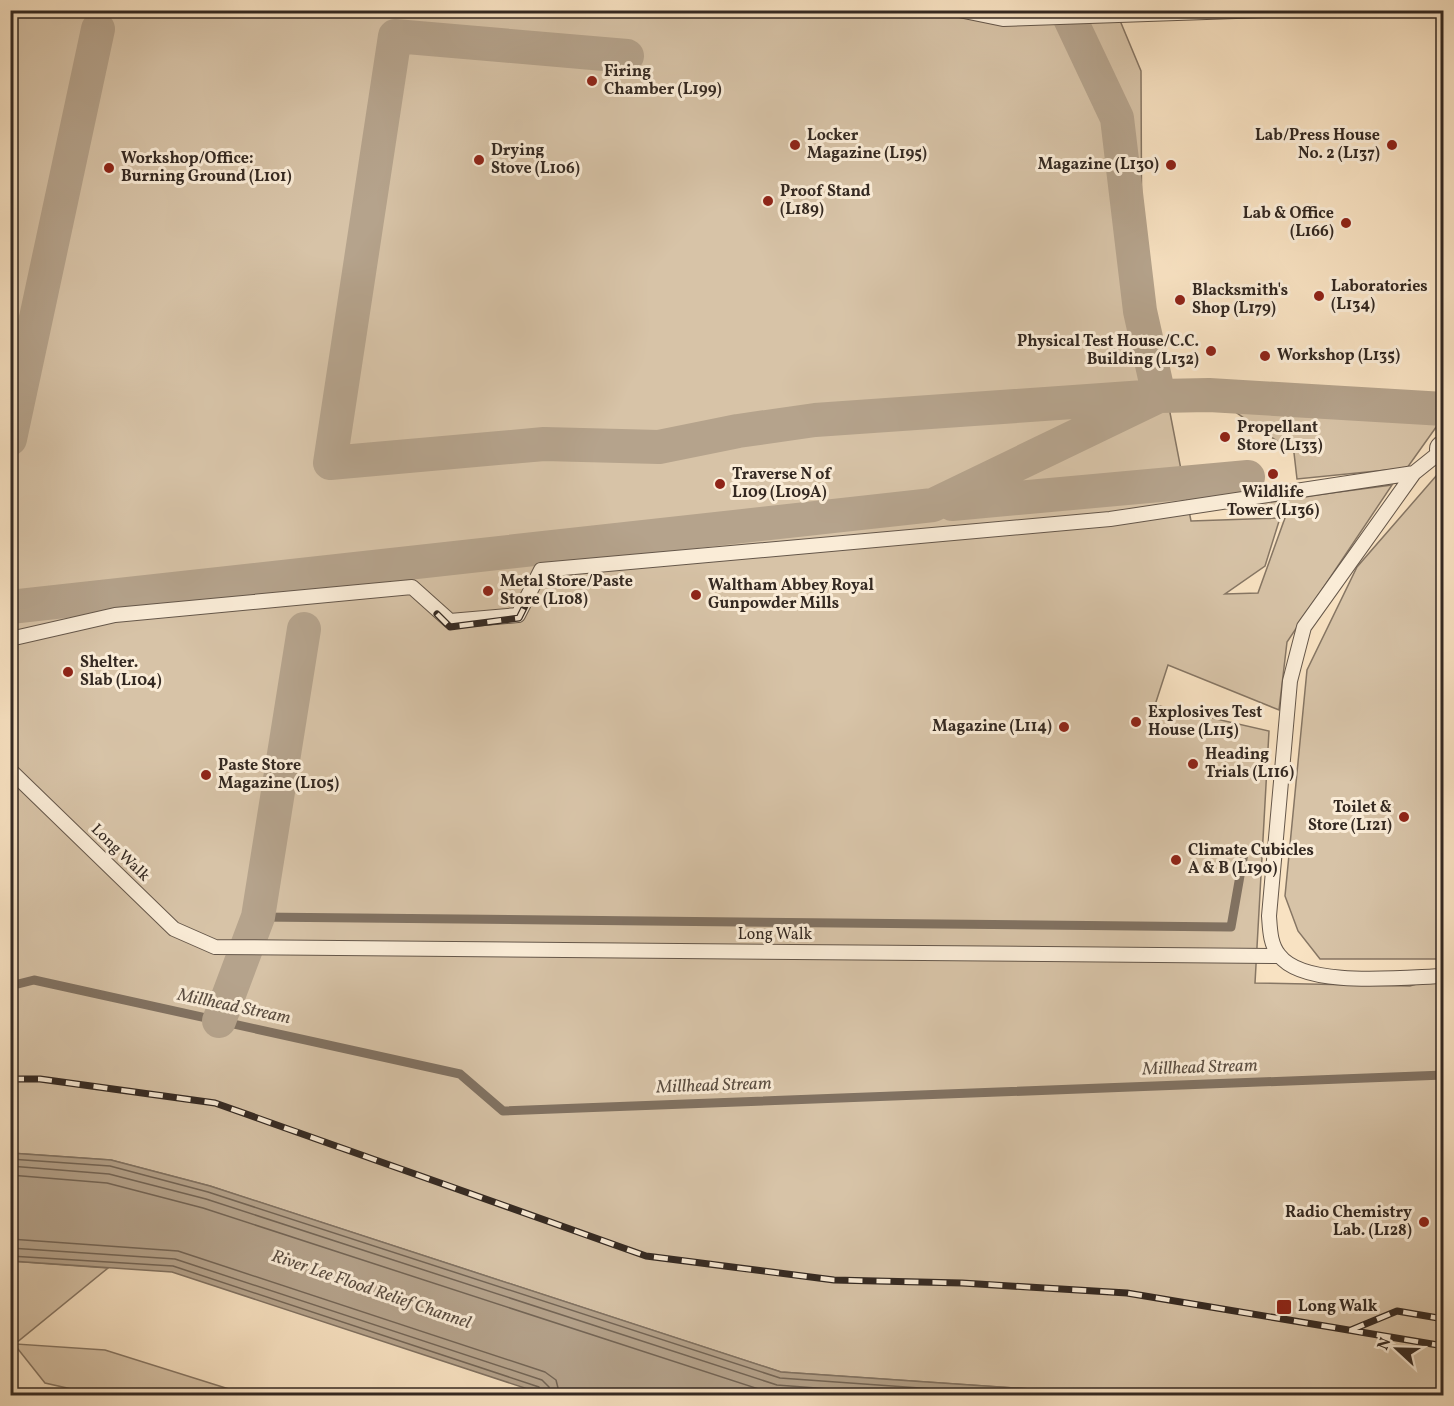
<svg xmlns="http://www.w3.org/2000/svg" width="1454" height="1406" font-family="Vollkorn,serif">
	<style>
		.green { fill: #d7c3a7; stroke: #867664; stroke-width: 1.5 }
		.water { fill: #b5a38c; stroke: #817262; stroke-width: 1.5 }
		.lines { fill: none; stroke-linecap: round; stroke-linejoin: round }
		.shore { stroke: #746657; stroke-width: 1.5 }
		.stream { stroke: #817262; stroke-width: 9 }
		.canal { stroke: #b5a38c; stroke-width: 34 }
		.service-casing { stroke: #65574a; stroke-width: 16 }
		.minor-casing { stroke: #65574a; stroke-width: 28 }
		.service { stroke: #faecd7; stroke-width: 14 }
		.minor { stroke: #faecd7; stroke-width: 26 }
		.rail-casing { stroke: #342922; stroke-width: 7 }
		.rail { stroke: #faecd7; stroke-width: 4.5; stroke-dasharray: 14; stroke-linecap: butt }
		.poi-dot { fill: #8f2418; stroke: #faecd7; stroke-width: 2 }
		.labels { text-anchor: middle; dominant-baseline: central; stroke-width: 6; stroke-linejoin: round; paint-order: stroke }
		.poi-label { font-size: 16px; font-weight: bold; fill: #342922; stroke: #faecd7; text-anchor: start }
		.street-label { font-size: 16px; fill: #342922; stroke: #faecd7 }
		.water-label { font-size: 18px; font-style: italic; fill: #5b4e42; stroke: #faecd7 }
	</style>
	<rect width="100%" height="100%" fill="#f8e2c2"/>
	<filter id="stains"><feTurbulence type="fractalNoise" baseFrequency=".00333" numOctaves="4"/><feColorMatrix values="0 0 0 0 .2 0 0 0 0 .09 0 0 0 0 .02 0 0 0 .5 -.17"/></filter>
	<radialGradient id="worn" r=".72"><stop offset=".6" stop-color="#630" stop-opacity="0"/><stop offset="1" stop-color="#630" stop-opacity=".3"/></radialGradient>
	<!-- green -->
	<path class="green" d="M11,11H1116L1141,71L1142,306L1165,387L1191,521L1280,518L1265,566L1225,594L1258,593L1286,515L1233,506L1392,485L1287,642L1279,710L1168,665L1155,705L1269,731L1255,983L1410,986L1443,976V1395H1119L781,1372L210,1186L111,1160L11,1153Z
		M1227,406L1443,415L1444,416L1407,468L1297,479L1294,453Z
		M1443,468V959H1320L1298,931L1285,896L1307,670L1357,567Z
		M10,1261L108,1268L15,1344L105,1350L248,1395H98L45,1383L14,1344H11Z"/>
	<!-- water -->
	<path class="water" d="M10,1153L111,1160L210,1186L781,1372L1119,1395H546L172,1272L11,1261Z"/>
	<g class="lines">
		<!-- shore -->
		<path class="shore" d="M10,1159L110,1166L208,1192L780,1378L1031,1396
			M10,1166L109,1174L206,1199L777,1385L921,1396
			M10,1175L107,1183L203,1208L774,1394L789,1396
			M10,1239L178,1251L545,1372L556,1380L560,1396
			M10,1248L175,1259L542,1380L549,1387L551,1396
			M10,1256L173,1266L539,1387L544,1396"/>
		<!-- stream -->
		<path class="stream" d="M258,917L1231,927L1244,853
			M10,986L34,980L460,1074L503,1111L1444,1075"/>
		<!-- canal -->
		<path class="canal" d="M627,56L395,36L330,463L544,444L659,447L738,431L815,420L1159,396L1140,311L1117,118L1066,10
			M10,439L98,29
			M952,504L1248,477
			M10,607L933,505L1159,396L1209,395L1444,409
			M219,1021L258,917L304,629"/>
		<!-- service casing -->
		<g class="service-casing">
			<path id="service" d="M959,10L1003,19L1265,10
				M1444,449L1414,473L1304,627L1290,681L1269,916C1270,929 1270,944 1279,955C1304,989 1405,977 1444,976
				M10,639L115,615L412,587L450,621L518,615L541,570L1110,519L1414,473
				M10,770L174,929L215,947L1279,956"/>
		</g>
		<!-- minor casing -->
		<g class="minor-casing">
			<path id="minor" d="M1443,449H1444"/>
		</g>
		<!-- service -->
		<use href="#service" class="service"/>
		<!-- minor -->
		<use href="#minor" class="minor"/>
		<!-- rail casing -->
		<g class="rail-casing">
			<path id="rail" d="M437,614L450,627L519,618L528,600
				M10,1079H40L215,1103L646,1256L834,1280L962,1283L1127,1293L1444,1346
				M1351,1330L1397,1311L1444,1319"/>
		</g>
		<!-- rail -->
		<use href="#rail" class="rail"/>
	</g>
	<!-- markers -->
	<g class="poi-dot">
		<circle cx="592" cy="81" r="6"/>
		<circle cx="795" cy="145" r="6"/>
		<circle cx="1392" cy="145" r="6"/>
		<circle cx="479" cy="160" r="6"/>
		<circle cx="1171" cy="165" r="6"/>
		<circle cx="109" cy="168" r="6"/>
		<circle cx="768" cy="201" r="6"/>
		<circle cx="1346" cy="223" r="6"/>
		<circle cx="1319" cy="296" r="6"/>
		<circle cx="1180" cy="300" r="6"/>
		<circle cx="1211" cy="351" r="6"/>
		<circle cx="1265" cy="356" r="6"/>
		<circle cx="1225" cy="437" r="6"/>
		<circle cx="1273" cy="474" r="6"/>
		<circle cx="720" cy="484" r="6"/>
		<circle cx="488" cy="591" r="6"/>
		<circle cx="696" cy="595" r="6"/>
		<circle cx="68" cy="672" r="6"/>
		<circle cx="1136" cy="722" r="6"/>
		<circle cx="1064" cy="727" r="6"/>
		<circle cx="1193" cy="764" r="6"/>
		<circle cx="206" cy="775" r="6"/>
		<circle cx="1404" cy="817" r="6"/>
		<circle cx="1176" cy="860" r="6"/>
		<circle cx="1424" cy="1222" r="6"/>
		<rect x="1276" y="1299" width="16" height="16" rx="3"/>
	</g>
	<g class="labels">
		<!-- poi labels -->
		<g class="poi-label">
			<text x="604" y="72">Firing<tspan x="604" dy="18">Chamber (L199)</tspan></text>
			<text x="807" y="136">Locker<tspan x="807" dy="18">Magazine (L195)</tspan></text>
			<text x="1380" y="136" text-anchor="end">Lab/Press House<tspan x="1380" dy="18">No. 2 (L137)</tspan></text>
			<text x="491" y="151">Drying<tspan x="491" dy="18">Stove (L106)</tspan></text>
			<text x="121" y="159">Workshop/Office:<tspan x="121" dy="18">Burning Ground (L101)</tspan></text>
			<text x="1159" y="165" text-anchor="end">Magazine (L130)</text>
			<text x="780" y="192">Proof Stand<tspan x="780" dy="18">(L189)</tspan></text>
			<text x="1334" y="214" text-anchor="end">Lab &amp; Office<tspan x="1334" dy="18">(L166)</tspan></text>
			<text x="1331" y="287">Laboratories<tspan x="1331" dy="18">(L134)</tspan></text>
			<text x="1192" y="291">Blacksmith's<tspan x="1192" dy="18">Shop (L179)</tspan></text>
			<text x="1199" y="342" text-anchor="end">Physical Test House/C.C.<tspan x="1199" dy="18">Building (L132)</tspan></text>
			<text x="1277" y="356">Workshop (L135)</text>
			<text x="1237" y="428">Propellant<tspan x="1237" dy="18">Store (L133)</tspan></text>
			<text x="732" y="475">Traverse N of<tspan x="732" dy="18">L109 (L109A)</tspan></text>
			<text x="1273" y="493" text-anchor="middle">Wildlife<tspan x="1273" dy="18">Tower (L136)</tspan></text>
			<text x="500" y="582">Metal Store/Paste<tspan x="500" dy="18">Store (L108)</tspan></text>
			<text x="708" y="586">Waltham Abbey Royal<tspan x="708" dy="18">Gunpowder Mills</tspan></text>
			<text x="80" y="663">Shelter.<tspan x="80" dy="18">Slab (L104)</tspan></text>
			<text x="1148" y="713">Explosives Test<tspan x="1148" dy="18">House (L115)</tspan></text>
			<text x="1052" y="727" text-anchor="end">Magazine (L114)</text>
			<text x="1205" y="755">Heading<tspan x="1205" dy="18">Trials (L116)</tspan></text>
			<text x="218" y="766">Paste Store<tspan x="218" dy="18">Magazine (L105)</tspan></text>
			<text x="1392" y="808" text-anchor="end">Toilet &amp;<tspan x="1392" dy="18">Store (L121)</tspan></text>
			<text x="1188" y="851">Climate Cubicles<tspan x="1188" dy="18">A &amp; B (L190)</tspan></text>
			<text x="1412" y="1213" text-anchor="end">Radio Chemistry<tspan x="1412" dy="18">Lab. (L128)</tspan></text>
			<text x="1298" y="1307">Long Walk</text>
		</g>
		<!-- street labels -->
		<g class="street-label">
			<text transform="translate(120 853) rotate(44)">Long Walk</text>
			<text x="775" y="935">Long Walk</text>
		</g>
		<!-- water labels -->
		<g class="water-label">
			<text transform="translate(234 1007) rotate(12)">Millhead Stream</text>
			<text transform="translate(1200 1068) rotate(-2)">Millhead Stream</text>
			<text transform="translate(714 1086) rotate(-2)">Millhead Stream</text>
			<text transform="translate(371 1290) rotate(19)">River Lee Flood Relief Channel</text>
		</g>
	</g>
	<!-- margin -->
	<rect width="1454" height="1406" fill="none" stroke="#f8e2c2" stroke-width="36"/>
	<rect x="12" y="12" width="1430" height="1382" fill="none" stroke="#342922" stroke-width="3"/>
	<rect x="18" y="18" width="1418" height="1370" fill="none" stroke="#342922" stroke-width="1.5"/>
	<!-- north arrow -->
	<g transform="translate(1397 1349) rotate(292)" stroke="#faecd7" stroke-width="4.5" paint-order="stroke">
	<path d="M0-4.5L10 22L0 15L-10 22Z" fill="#342922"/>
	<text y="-9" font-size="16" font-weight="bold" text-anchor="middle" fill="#342922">N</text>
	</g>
	<rect width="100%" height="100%" filter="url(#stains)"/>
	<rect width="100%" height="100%" fill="url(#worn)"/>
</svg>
